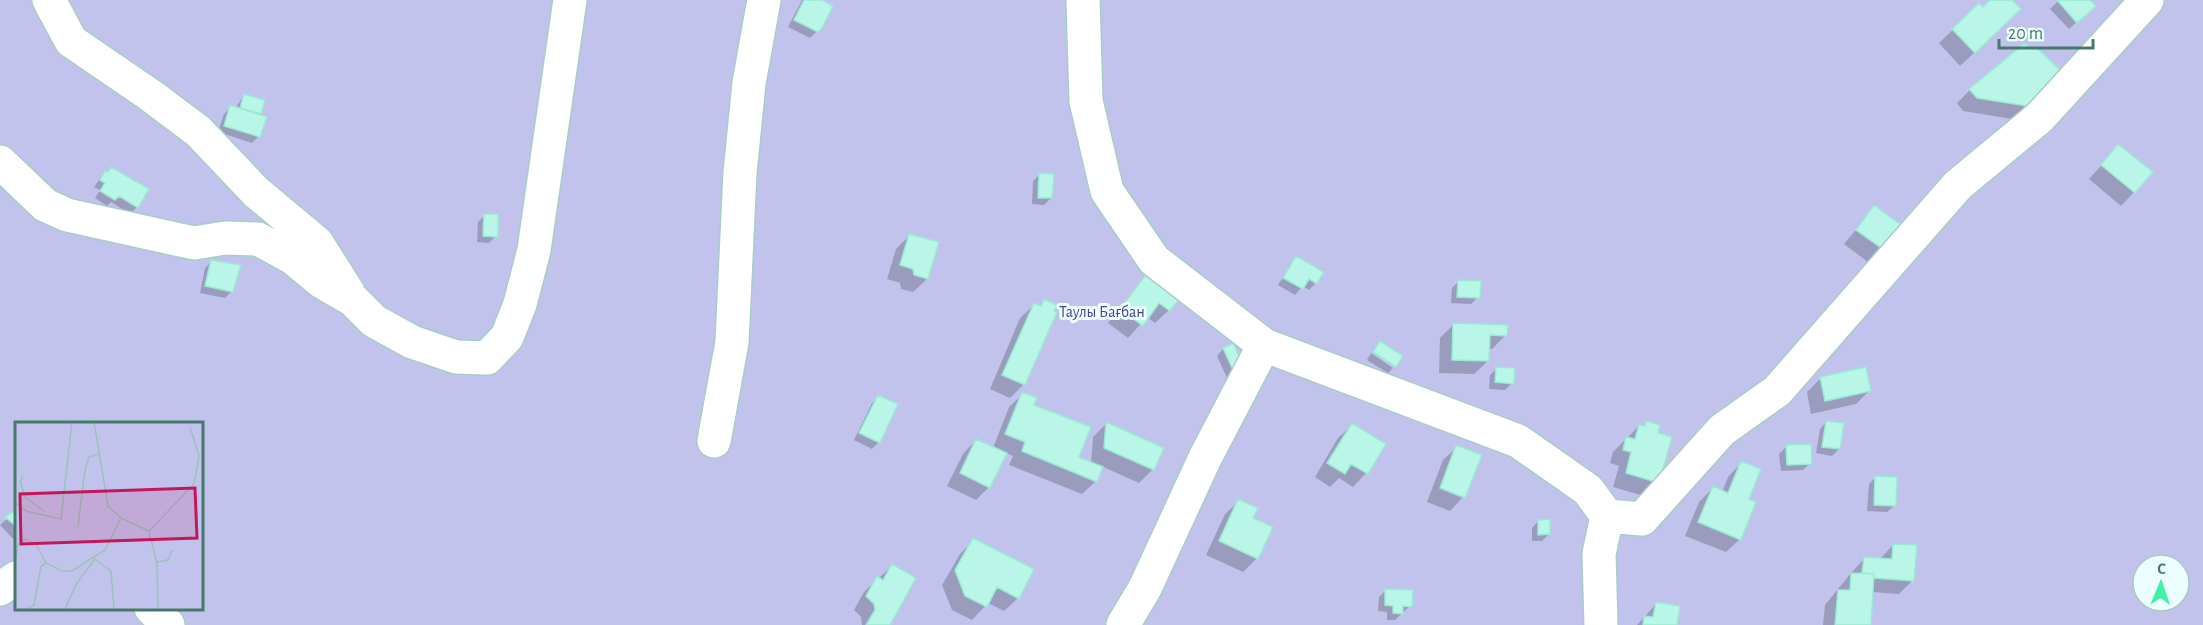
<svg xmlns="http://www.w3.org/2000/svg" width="2203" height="625" font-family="'Alegreya Sans',sans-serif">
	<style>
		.green { fill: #c1c3ed; fill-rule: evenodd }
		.shadow { fill: #0003 }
		.building { fill: #baf6e7; stroke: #99ead4; stroke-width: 1.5 }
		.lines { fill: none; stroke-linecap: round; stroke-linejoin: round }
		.street-casing { stroke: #a7cec6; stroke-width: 36 }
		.street { stroke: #fff; stroke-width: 33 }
		.labels { text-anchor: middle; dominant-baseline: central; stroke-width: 6; stroke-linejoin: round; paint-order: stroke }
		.park-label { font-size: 16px; fill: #48438c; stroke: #ecfffe }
		.inset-road { fill: none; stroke: #9cc1ba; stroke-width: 1.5 }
		.view { fill: #c2185b; fill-opacity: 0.15; stroke: #c2185b; stroke-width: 3 }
		.inset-edge { fill: none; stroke: #47796b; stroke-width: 3 }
	</style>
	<rect width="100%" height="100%" fill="#e4fefd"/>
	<!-- green -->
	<path class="green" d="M0,0H2203V625H0ZM16,424H201V608H16ZM2143,565H2179V601H2143Z"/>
	<!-- shadow -->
	<path class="shadow" d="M802,0H819L821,27L810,38L788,27Z
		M1992,0H2010L2006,23L1960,66L1939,43L1979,5L1983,9Z
		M2059,0H2088L2094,6L2069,29L2050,9Z
		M2059,71L2012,119L1963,111L1957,103L1970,90Z
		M244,95L263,101L259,116V136L252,143L218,132L224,114L231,107L235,109Z
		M2119,146L2134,192L2121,206L2089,179Z
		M105,172L137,207L130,214L111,202L107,206L95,198L100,190L94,187Z
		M1040,174L1051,198L1044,205L1032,204L1033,181Z
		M1875,207L1903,228L1872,265L1844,244Z
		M485,215L496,236L489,243L477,242L478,222Z
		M910,235L927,279L913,292L901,289L900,283L887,279L896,249Z
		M1296,257L1316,283L1309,290L1303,286L1295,295L1278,285Z
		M212,261L232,291L225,298L200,293L205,268Z
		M1151,270L1169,310L1155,323L1147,317L1128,338L1108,323Z
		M1459,281L1478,297L1471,304L1451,303L1452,288Z
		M1044,301L1024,384L1010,398L990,389L1020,318L1034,305L1038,307Z
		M1454,324L1506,335L1492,349H1488V361L1474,374L1439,373L1440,338Z
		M1223,349L1236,374L1227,378L1217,356Z
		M1371,353L1393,368L1388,373L1367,360Z
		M1497,368L1512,383L1505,390L1489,389L1490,375Z
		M1821,378L1870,390L1856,404L1811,414L1807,392Z
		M1023,394L1077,458L1091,463L1093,437L1106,424L1162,449L1152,470L1139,483L1101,466L1096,481L1082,494L1009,465L1013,456L1006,453L989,487L976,500L947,486L963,454L976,440L993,448L1009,407Z
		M879,397V442L872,449L854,440L872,403Z
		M1826,422L1839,449L1832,456L1816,453L1820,429Z
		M1647,423L1658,482L1644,496L1613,487L1619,466L1610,463L1613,452L1639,426L1642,427Z
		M1352,425L1384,444L1366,473L1353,487L1339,478L1330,487L1315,477L1338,438Z
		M1457,447L1463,497L1450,511L1427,502L1443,460Z
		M1786,447L1810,463L1803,470L1781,471L1779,454Z
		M1741,463L1747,500L1740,539L1726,552L1685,536L1699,502L1713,488L1722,492L1728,477Z
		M1876,477L1894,506L1887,512L1867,511L1869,484Z
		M1239,501L1251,519L1257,558L1243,572L1206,555L1225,514Z
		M16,511V542L0,525Z
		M1538,521L1549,534L1542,541H1532V528Z
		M974,540L1018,598L1004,611L988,603L972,620L952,610L942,585L960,554Z
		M1893,545L1913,580L1899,594L1871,592L1869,625H1823L1825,605L1851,573L1864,559L1879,560Z
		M892,566L888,625H862L861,617L854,610L864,592Z
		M1386,590L1410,606L1395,620H1387V612L1378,611L1379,597Z
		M1656,604L1675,625H1637Z"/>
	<!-- building -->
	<path class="building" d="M804,0H822L833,6L822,28L818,32L794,20Z
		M1990,0H2012L2021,9L1975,53L1952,29L1979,3L1983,7Z
		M2057,0H2090L2096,6L2077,23Z
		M2025,43L2030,49L2037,48L2061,71L2027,106L1977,98L1969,89Z
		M244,94L265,100L261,114L240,108Z
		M230,105L267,117L260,137L224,126Z
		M2118,144L2153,172L2135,193L2101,165Z
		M111,167L149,189L138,208L119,196L115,200L100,191L105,183L100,180L105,171L108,172Z
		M1039,173L1054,174L1052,198H1038Z
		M1874,205L1905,228L1887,252L1856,230Z
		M484,214H498V237L483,236Z
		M909,234L939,242L928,279L914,275L913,269L900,265Z
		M1296,256L1324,272L1317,284L1309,279L1303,289L1283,278Z
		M211,260L241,265L233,292L205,286Z
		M1151,268L1184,293L1170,311L1159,303L1143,326L1120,309Z
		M1458,280L1481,281L1480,298L1457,297Z
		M1044,299L1057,305L1054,311L1057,312L1025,385L1002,375L1034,303L1041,306Z
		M1453,323L1508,325L1507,336L1490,335L1489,361L1452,360Z
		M1380,341L1403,356L1396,367L1373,352Z
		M1233,343L1244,367L1234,372L1223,348Z
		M1496,367L1515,368L1514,384L1495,382Z
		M1866,367L1871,391L1825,401L1820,377Z
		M1022,392L1037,398L1034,405L1091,427L1079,457L1103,467L1097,482L1022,451L1025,442L1005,434Z
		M878,395L898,404L880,443L859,433Z
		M1646,421L1660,425L1658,433L1672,437L1659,483L1626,473L1631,452L1623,450L1626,437L1635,439L1639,425L1645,426Z
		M1826,421L1844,423L1840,449L1822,447Z
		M1106,422L1164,448L1154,470L1104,448Z
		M1352,423L1386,444L1368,474L1351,464L1345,474L1327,463Z
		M976,439L1007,453L990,488L960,473Z
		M1811,444L1812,464L1787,465L1786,445Z
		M1456,445L1482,455L1465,498L1440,488Z
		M1741,461L1761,469L1749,499L1756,502L1741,540L1698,522L1713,486L1728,493Z
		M1875,476L1897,477L1896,506L1874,505Z
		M1238,499L1258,508L1253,518L1273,527L1258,559L1219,541Z
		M16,510V526L5,517Z
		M1550,519V534L1538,535V520Z
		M973,538L1034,569L1019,599L997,587L987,607L965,596L955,570Z
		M1893,544L1917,545L1914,581L1874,578V574L1862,573L1864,557L1892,559Z
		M892,564L916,578L890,625H866L875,610L874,604L866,596L877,576L883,580Z
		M1851,573L1874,574L1871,625H1835L1838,590H1850Z
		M1385,589L1413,590L1412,607L1403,606V614L1393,613V606L1385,605Z
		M1656,602L1680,606L1677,625H1643L1644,616L1653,617Z"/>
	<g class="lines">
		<!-- street casing -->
		<g class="street-casing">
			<path id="street" d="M49,0L71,41L150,95L198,131L256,192L317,243L348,292
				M1083,0L1086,101L1107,191L1154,260L1264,345L1518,441L1588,490L1607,516L1599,554L1601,625
				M0,162L45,205L67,215L194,243L225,238L258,239L293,258L322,282L353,300L374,321L412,342L456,357L487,358L507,337L520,304L534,250L570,0
				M714,441L732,342L740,173L749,83L764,0
				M1607,516L1642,519L1722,430L1777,391L1958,185L2039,118L2147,0
				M0,589L16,578
				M151,608L168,625
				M1123,625L1145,588L1205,458L1264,345"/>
		</g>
		<!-- street -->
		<use href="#street" class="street"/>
	</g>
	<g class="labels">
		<!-- park labels -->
		<g class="park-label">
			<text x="1102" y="312">Таулы Бағбан</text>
		</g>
	</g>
	<!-- overview -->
	<g transform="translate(15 422)">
		<rect width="188" height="188" fill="#e4fefd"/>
		<path d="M0,0H187V187H0Z" fill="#c1c3ed"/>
		<path class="inset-road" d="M79,0L93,84L106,96L134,109L142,142L143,187M8,55L5,59L10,75L30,90M0,80L11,89L46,97L57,0M63,105L70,48L74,35L83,32M134,109L179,62L184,34L175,5M142,140L153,138L157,128M0,142L3,123L10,117L21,122L31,141L47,149H57L90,128L106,96M12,187L19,183L26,144L31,141M50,187L62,161L80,137L96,149L99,187"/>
		<path class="view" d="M180,66L182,116L6,122L5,72Z"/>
		<rect width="188" height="188" class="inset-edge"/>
	</g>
	<!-- north arrow -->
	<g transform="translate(2161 583) rotate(2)"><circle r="28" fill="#ecfffe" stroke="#aac9c3" stroke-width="1.5"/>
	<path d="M0-4.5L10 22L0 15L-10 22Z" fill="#40f1a7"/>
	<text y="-9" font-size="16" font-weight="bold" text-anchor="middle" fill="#47796b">С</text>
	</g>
	<!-- scale -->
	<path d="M1999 39v9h94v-9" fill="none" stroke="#47796b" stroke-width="3"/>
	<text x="2008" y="39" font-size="18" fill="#47796b" stroke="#ecfffe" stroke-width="4.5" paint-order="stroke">20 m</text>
</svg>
